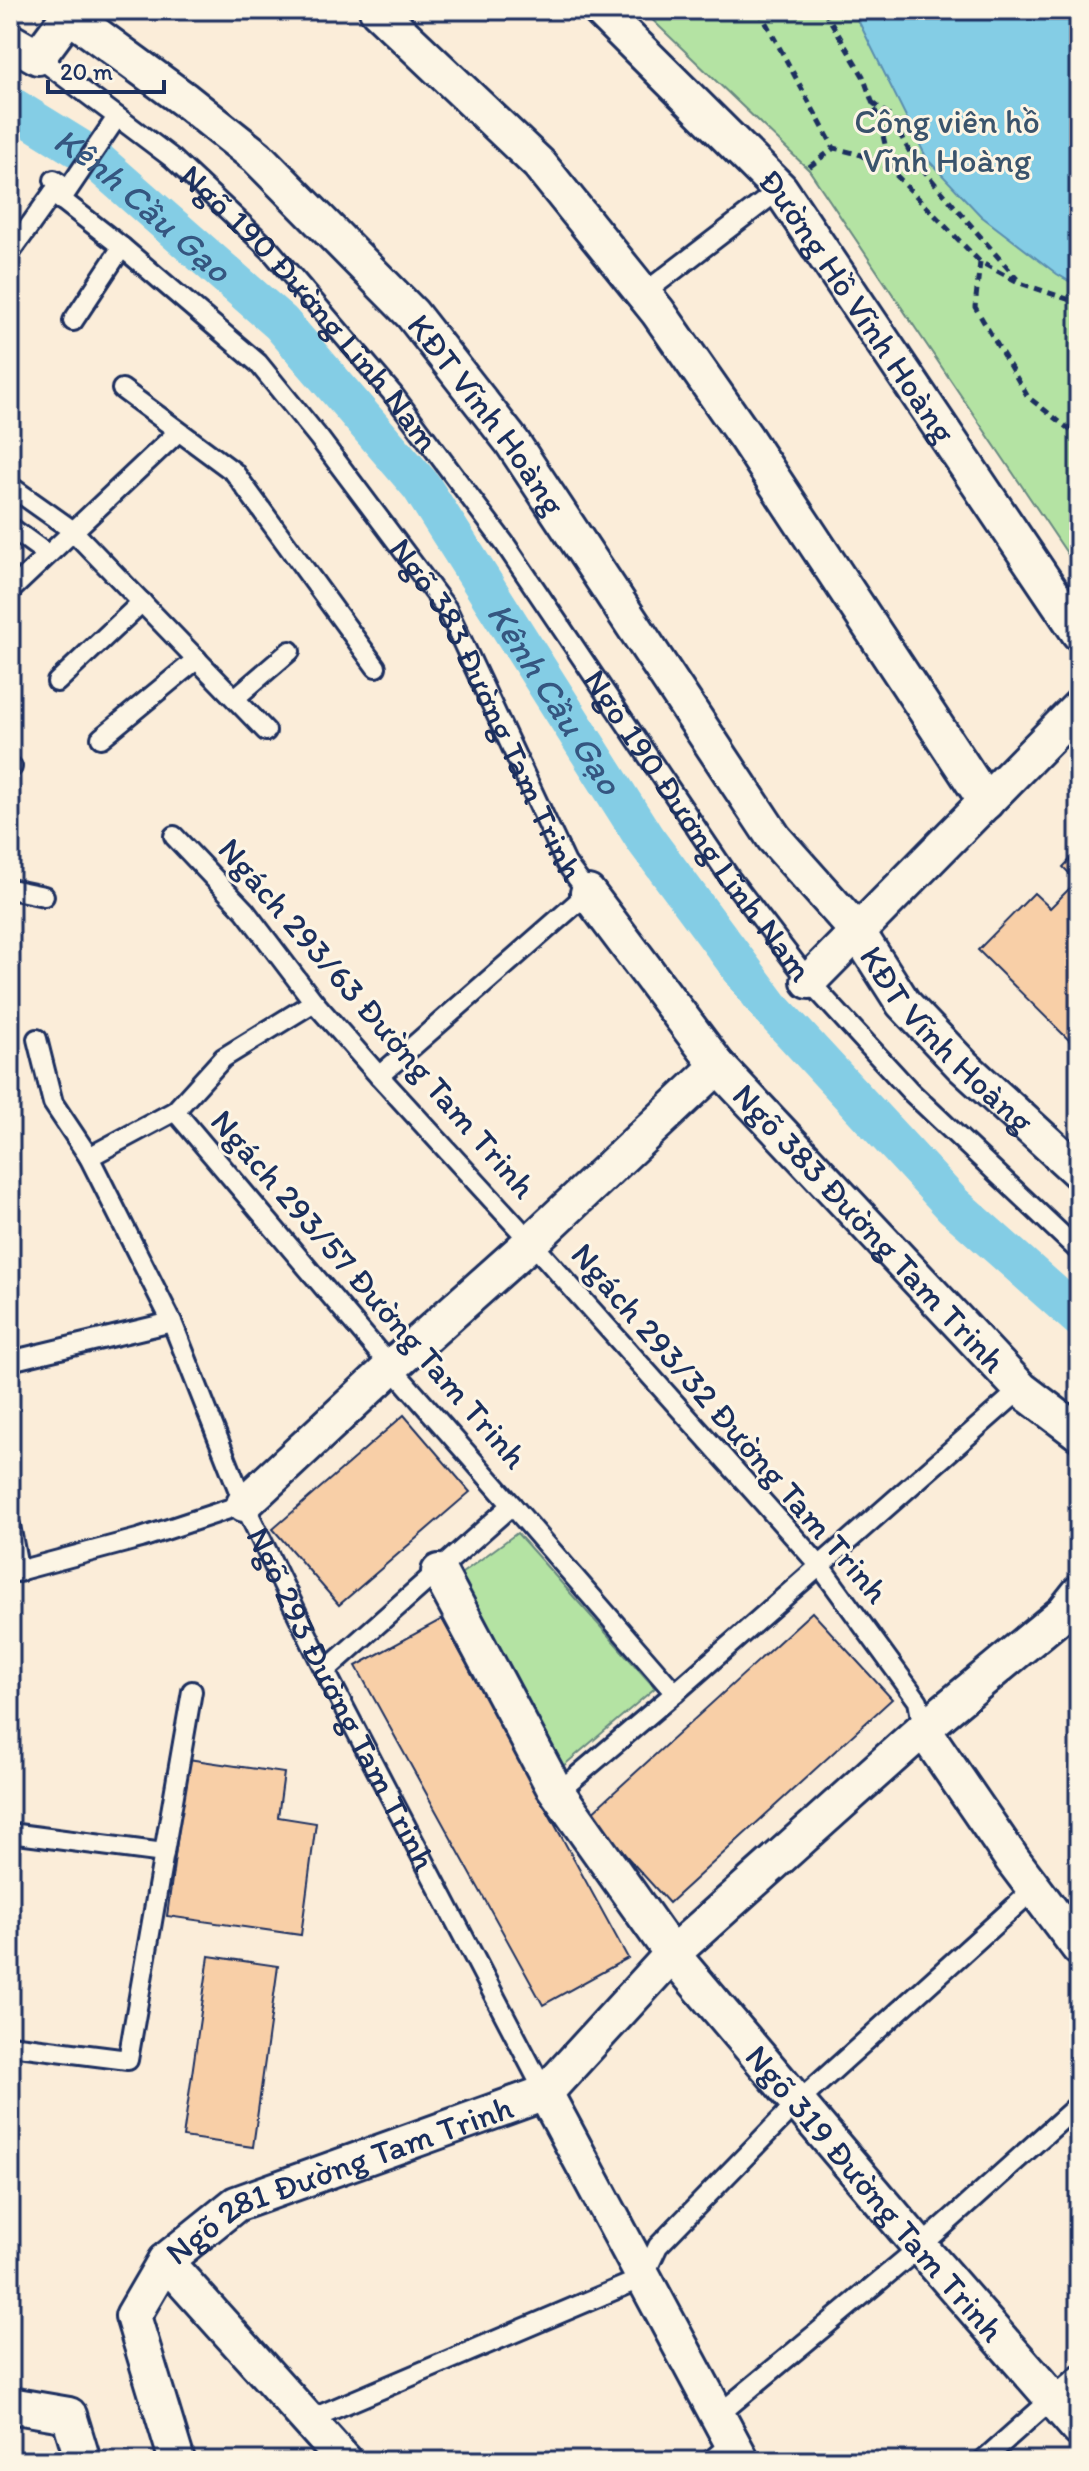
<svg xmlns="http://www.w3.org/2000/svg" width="1089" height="2471" font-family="Itim,sans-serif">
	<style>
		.green { fill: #b4e3a3; stroke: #688980; stroke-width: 2 }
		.water { fill: #84cde5; stroke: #5a8eaf; stroke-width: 2 }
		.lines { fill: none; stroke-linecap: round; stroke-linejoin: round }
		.canal { stroke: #84cde5; stroke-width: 40 }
		.building { fill: #f8cfa7; stroke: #1b2f5e; stroke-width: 2 }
		.service-casing { stroke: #1b2f5e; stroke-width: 24 }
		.minor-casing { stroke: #1b2f5e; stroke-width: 40 }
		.path { stroke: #1b2f5e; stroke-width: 5; stroke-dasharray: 8 6; stroke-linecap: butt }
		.service { stroke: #fcf5e5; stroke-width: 18 }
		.minor { stroke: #fcf5e5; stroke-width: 34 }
		.labels { text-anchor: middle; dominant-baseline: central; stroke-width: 6; stroke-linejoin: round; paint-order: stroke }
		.park-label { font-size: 34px; fill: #3a536c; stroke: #fcf5e5 }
		.street-label { font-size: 34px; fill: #1b2f5e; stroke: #fcf5e5 }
		.water-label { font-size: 36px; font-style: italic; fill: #355680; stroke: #fcf5e5 }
	</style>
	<rect width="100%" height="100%" fill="#fbedd9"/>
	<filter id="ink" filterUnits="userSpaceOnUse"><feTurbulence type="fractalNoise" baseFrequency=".0125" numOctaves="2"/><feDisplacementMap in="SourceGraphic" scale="16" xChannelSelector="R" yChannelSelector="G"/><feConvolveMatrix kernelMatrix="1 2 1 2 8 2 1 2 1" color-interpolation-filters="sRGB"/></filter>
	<g filter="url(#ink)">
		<!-- green -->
		<path class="green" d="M642,10H1079V571L809,170Z
			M517,1533L655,1688L562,1767L458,1576Z"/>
		<!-- water -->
		<path class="water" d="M853,10H1079V287L1057,274L981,216L927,159Z"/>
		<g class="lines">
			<!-- canal -->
			<path class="canal" id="s1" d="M10,106L91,156L281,323L421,486L645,839L770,1007L953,1205L1079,1317"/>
		</g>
		<!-- building -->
		<path class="building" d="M1079,850V1050L978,950L1034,893L1050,908L1077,881L1063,867Z
			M404,1415L470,1492L339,1605L273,1529Z
			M812,1612L892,1699L669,1903L589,1815Z
			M442,1619L628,1958L543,2005L356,1666Z
			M188,1759L284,1773L278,1817L316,1823L301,1935L167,1916Z
			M209,1956L278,1966L253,2147L183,2137Z"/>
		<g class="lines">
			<!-- service casing -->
			<g class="service-casing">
				<g id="service">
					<path id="s2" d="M38,57L172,158L270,250L392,393L505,544L730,878L809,981L911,1092L1079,1251"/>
					<path id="s3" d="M54,180L60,184L53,193L122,247L258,363L319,438L447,609L566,863L588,893L379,1076"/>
					<path d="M61,200L117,117"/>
					<path d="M10,253L53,193"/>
					<path d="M643,294L780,189"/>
					<path d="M73,321L122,247"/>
					<path d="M122,389L234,472L376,667"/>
					<path d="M10,486L72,530L266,731"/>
					<path d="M10,527L47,554"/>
					<path d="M10,591L178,432"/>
					<path d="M57,682L142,602"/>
					<path d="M235,698L290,651"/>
					<path d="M101,738L197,659"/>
					<path d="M10,769L12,767"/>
					<path d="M174,836L245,911L314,1002L379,1076L531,1242L820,1566L918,1701L923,1729"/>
					<path d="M10,889L44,896"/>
					<path id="s4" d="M314,1002L223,1058L175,1111L89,1157L172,1322L244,1504L325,1671L545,2093"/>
					<path d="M37,1039L53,1103L89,1157"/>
					<path d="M175,1111L391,1367L512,1505L325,1671"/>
					<path d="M10,1361L172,1322"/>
					<path d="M512,1505L675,1693"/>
					<path d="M10,1525L19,1572"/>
					<path d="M10,1573L141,1538L244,1504"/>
					<path d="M557,1793L675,1693L1021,1389"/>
					<path d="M10,1833L164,1853"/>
					<path d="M10,2045L128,2060L192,1691"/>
					<path d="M717,2416L920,2247L1079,2104"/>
					<path d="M308,2420L643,2278L658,2246L798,2102L1034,1889"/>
					<path d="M710,2461L732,2443"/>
					<path d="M982,2461L1079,2375"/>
				</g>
			</g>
			<!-- minor casing -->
			<g class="minor-casing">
				<g id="minor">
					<path d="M377,10L539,164L658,312L746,438L986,802"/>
					<path id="s5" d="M600,10L780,189L1079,633"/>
					<path id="s6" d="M10,41L38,57L69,15L185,100L257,157L412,314L512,442L774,838L857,931L903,1003L963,1066L1079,1172"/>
					<path id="s7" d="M588,893L718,1066L1021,1389L1079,1433"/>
					<path d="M809,981L1079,707"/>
					<path d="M244,1504L391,1367L531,1242L718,1066"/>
					<path id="s8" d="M439,1572L553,1786L672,1954L920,2247L1079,2429"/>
					<path d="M923,1729L1012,1859L1079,1948"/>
					<path d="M545,2093L742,2461"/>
					<path d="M165,2261L345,2461"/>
					<path d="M10,2405L69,2415L83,2461"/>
					<path id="s9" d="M177,2461L133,2316L165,2261L236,2204L545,2093L672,1954L923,1729L1064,1612L1079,1593"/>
				</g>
			</g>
			<!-- path -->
			<path class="path" d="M759,10L834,148L858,154L891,169
				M824,10L863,76L881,127L891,170L980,262L1020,283L1079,303
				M872,102L890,116L913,158L1017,279
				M809,167L834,148
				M980,262L975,307L1028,397L1079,437"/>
			<!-- service -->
			<use href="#service" class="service"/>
			<!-- minor -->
			<use href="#minor" class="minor"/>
		</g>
	</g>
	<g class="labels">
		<!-- park labels -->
		<g class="park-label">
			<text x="947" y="121">Công viên hồ<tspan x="947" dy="39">Vĩnh Hoàng</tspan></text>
		</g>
		<!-- street labels -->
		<g class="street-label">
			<text stroke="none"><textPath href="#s5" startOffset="394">Đường Hồ Vĩnh Hoàng</textPath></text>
			<text stroke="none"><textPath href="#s2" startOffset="372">Ngõ 190 Đường Lĩnh Nam</textPath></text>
			<text stroke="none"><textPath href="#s6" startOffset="666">KĐT Vĩnh Hoàng</textPath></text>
			<text stroke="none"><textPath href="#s3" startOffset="702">Ngõ 383 Đường Tam Trinh</textPath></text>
			<text stroke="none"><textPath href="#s2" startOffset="1020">Ngõ 190 Đường Lĩnh Nam</textPath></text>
			<text transform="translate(377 1018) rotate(49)">Ngách 293/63 Đường Tam Trinh</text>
			<text stroke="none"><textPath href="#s6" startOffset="1444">KĐT Vĩnh Hoàng</textPath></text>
			<text stroke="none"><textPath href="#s7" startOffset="438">Ngõ 383 Đường Tam Trinh</textPath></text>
			<text transform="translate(369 1289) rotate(49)">Ngách 293/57 Đường Tam Trinh</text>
			<text transform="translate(730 1423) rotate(49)">Ngách 293/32 Đường Tam Trinh</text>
			<text stroke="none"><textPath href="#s4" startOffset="874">Ngõ 293 Đường Tam Trinh</textPath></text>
			<text stroke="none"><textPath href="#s9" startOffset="410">Ngõ 281 Đường Tam Trinh</textPath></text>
			<text stroke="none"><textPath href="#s8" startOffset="762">Ngõ 319 Đường Tam Trinh</textPath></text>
		</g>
		<!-- water labels -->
		<g class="water-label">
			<text stroke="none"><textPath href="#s1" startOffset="166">Kênh Cầu Gạo</textPath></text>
			<text stroke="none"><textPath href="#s1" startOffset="814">Kênh Cầu Gạo</textPath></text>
		</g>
	</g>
	<!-- margin -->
	<rect width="1089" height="2471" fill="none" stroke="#fcf5e5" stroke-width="40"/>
	<rect x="20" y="20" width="1049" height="2431" fill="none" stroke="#1b2f5e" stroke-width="3" filter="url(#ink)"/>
	<!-- scale -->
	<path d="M48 80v12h116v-12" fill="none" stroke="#1b2f5e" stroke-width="4"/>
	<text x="60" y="80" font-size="24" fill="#1b2f5e" stroke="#fcf5e5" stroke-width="6" paint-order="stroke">20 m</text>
</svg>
